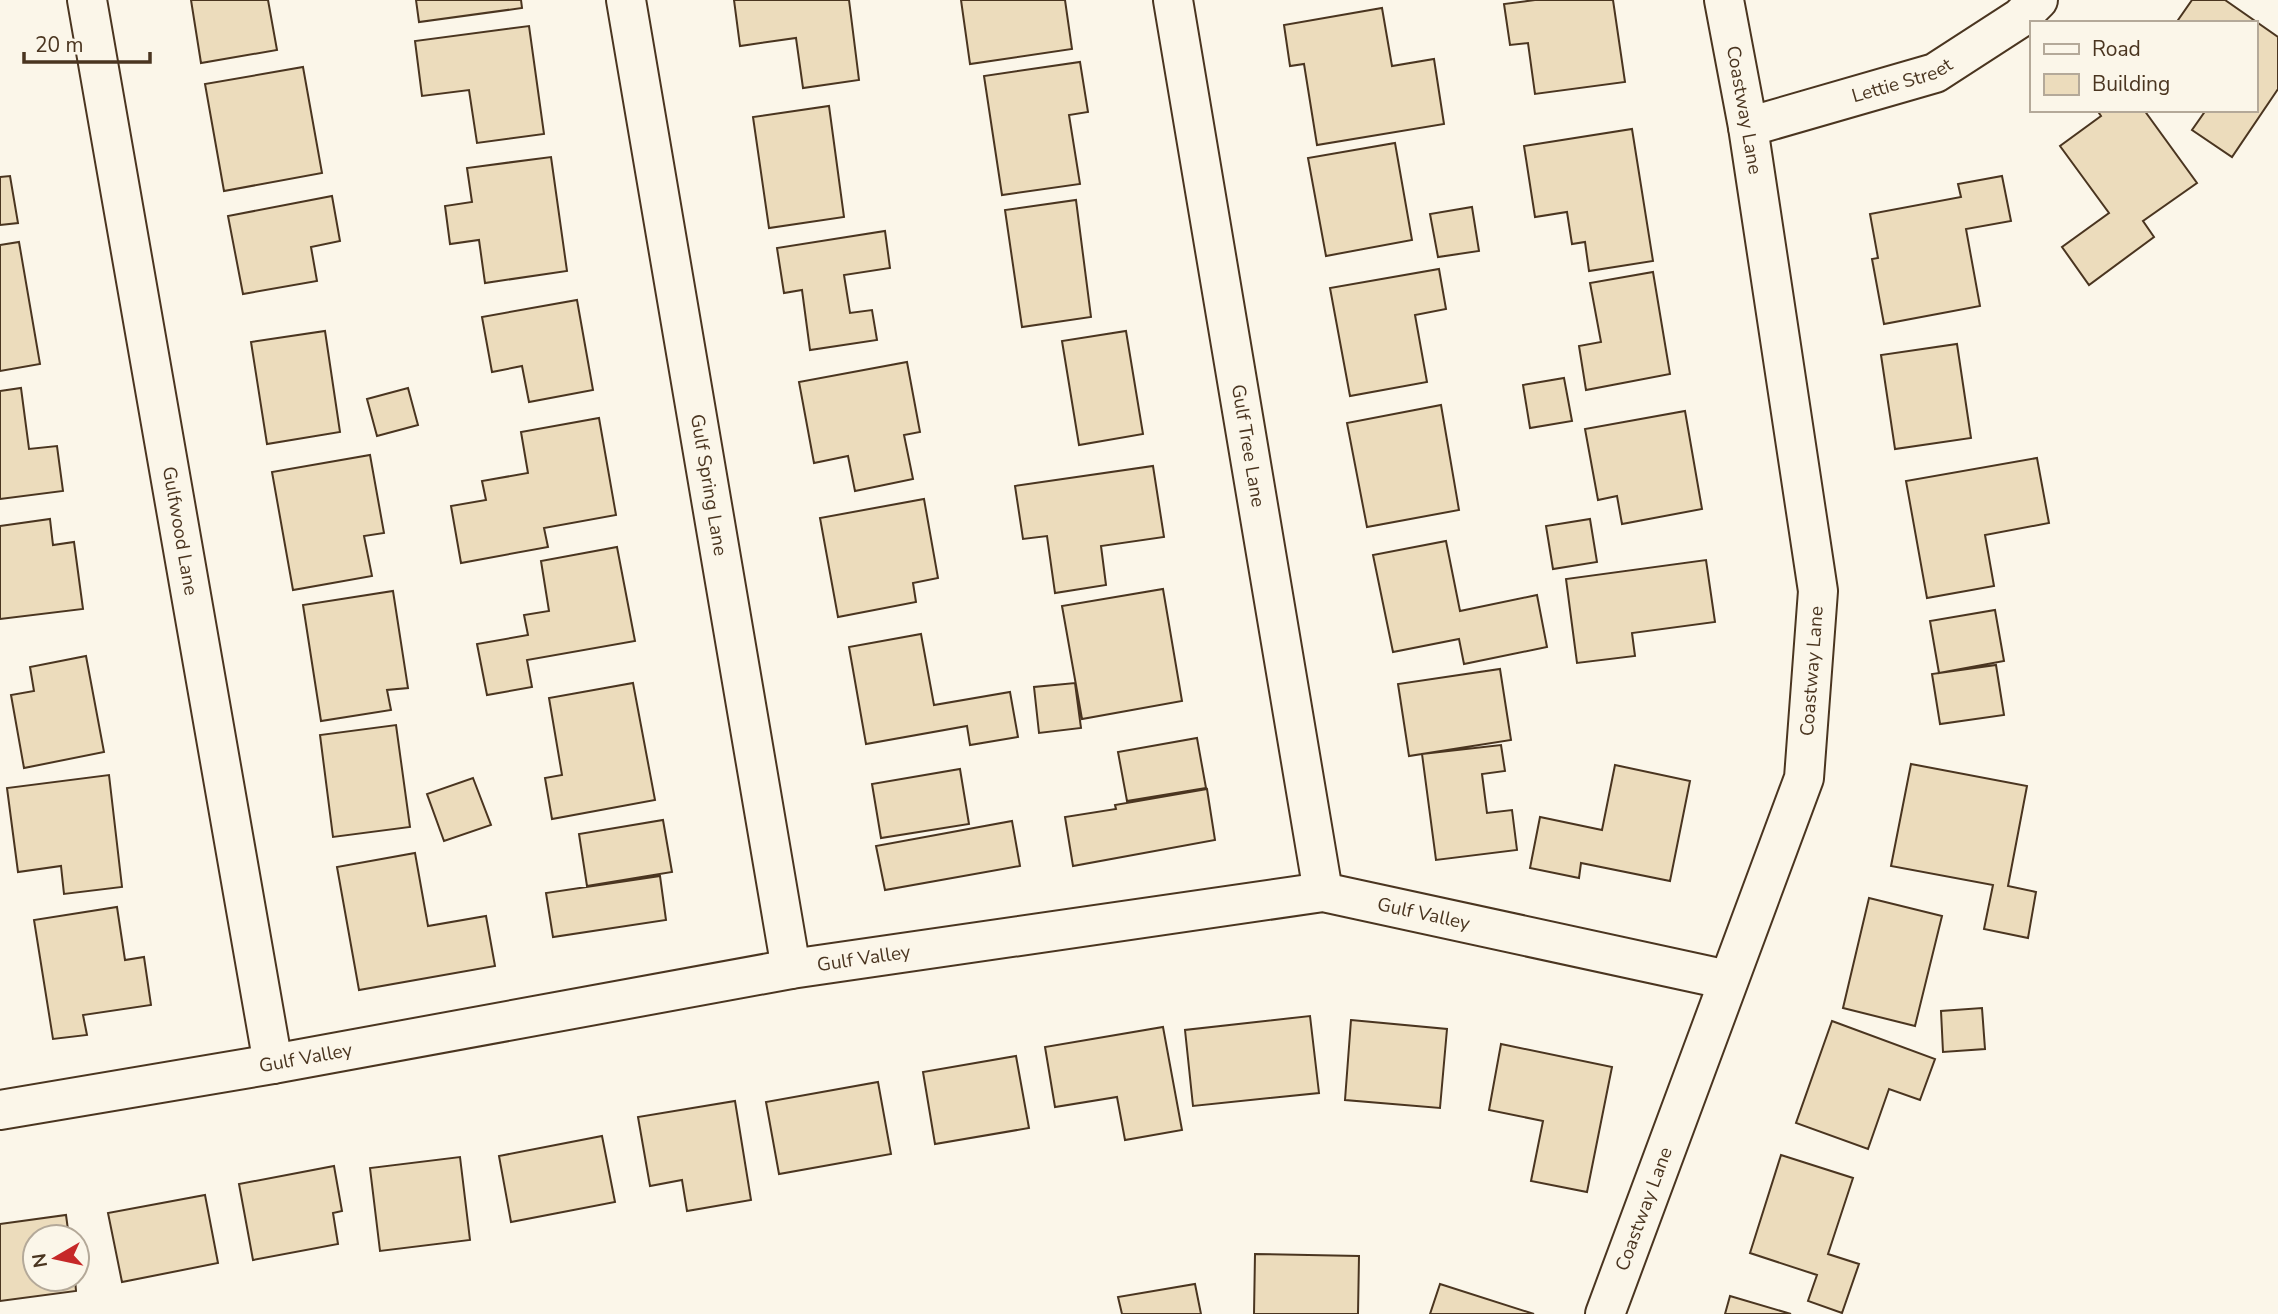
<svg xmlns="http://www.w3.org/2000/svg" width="2278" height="1314" font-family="'Nunito Sans',sans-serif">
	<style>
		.building { fill: #ecdcbc; stroke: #4a3520; stroke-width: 2 }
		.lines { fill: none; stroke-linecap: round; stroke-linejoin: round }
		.street-casing { stroke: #4a3520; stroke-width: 42 }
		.street { stroke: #fbf6e9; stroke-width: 38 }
		.labels { text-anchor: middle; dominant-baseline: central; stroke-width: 5; stroke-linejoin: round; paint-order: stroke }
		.street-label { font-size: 19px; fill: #4a3520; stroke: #fbf6e9 }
	</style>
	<rect width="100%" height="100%" fill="#fbf6e9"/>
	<!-- building -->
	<path class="building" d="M191,0H268L277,50L201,63Z
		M416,0H521L522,8L419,22Z
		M734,0H849L859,80L803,88L796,38L740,46Z
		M961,0H1065L1072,49L970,64Z
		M1535,0H1613L1625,82L1535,94L1528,43L1510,45L1504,4Z
		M2192,0H2225L2278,37V89L2232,157L2192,130L2206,110H2255V23H2176Z
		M1382,8L1392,66L1434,59L1444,124L1317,145L1304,64L1290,66L1284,25Z
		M529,26L544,134L477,143L469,90L422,96L415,41Z
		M1080,62L1088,112L1069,115L1080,184L1002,195L984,76Z
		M303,67L322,173L224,191L205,84Z
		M829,106L844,217L769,228L753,117Z
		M2097,110H2144L2197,183L2143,221L2154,237L2089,285L2062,247L2109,213L2060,146L2101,116Z
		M1632,129L1653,261L1589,271L1585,242L1572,244L1567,212L1535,217L1524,146Z
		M1395,143L1412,240L1326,256L1308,158Z
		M551,157L567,271L485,283L479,240L450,244L445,206L472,202L467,168Z
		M10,176L18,223L0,225V177Z
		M2002,176L2011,221L1966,229L1980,306L1884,324L1872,259L1878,258L1870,214L1961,197L1958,184Z
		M332,196L340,241L311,247L317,281L243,294L228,216Z
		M1076,200L1091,317L1022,327L1005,210Z
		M1472,207L1479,251L1438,257L1430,214Z
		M885,231L890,268L844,275L850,313L872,310L877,340L810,350L802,290L784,293L777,248Z
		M19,242L40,364L0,371V245Z
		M1439,269L1446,309L1415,315L1427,382L1350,396L1330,288Z
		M1653,272L1670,374L1586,390L1579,346L1601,342L1590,283Z
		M577,300L593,390L529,402L522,366L492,372L482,317Z
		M325,331L340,432L267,444L251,342Z
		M1126,331L1143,434L1079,445L1062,341Z
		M1957,344L1971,438L1895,449L1881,355Z
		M907,362L920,432L904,435L913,479L855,491L848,456L814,463L799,382Z
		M1564,378L1572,421L1530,428L1523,385Z
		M21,388L29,449L57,446L63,491L0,499V391Z
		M408,388L418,425L377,436L367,399Z
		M1441,405L1459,510L1367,527L1347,423Z
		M1685,411L1702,509L1622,524L1617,496L1598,500L1585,429Z
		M599,418L616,515L544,528L548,547L461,563L451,506L486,500L482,481L528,473L521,432Z
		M370,455L384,533L364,536L372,576L293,590L272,472Z
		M2037,458L2049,523L1985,535L1994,586L1927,598L1906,481Z
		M1153,466L1164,537L1101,546L1106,585L1055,593L1047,536L1023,539L1015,486Z
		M924,499L938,578L913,583L916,602L838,617L820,518Z
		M50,519L53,545L74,542L83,609L0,619V526Z
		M1590,519L1597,562L1553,569L1546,526Z
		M1446,541L1460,611L1537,595L1547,647L1464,664L1459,639L1393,652L1373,555Z
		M617,547L635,641L527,660L532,687L487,695L477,644L528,635L524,615L549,611L541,561Z
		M1706,560L1715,622L1632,633L1635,656L1577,663L1566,579Z
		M1163,589L1182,701L1082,719L1062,606Z
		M393,591L408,688L387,690L391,710L321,721L303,605Z
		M1995,610L2004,661L1939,673L1930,621Z
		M921,634L934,705L1010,692L1018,737L970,745L967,726L866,744L849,647Z
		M86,656L104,752L24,768L11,695L34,691L30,667Z
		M1996,665L2004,715L1940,724L1932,674Z
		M1500,669L1511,740L1409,756L1398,684Z
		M633,683L655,800L552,819L545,778L562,775L549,698Z
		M1075,683L1081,728L1039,733L1034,687Z
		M396,725L410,827L333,837L320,735Z
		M1197,738L1206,788L1127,801L1118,752Z
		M1501,745L1505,771L1482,774L1487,813L1512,810L1517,850L1436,860L1422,754Z
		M1911,764L2027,786L2008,886L2036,892L2028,938L1984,929L1993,885L1891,866Z
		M1615,765L1690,781L1670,881L1581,863L1579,878L1530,868L1540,817L1602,830Z
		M960,769L969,824L881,838L872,784Z
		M109,775L122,887L64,894L61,866L18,872L7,788Z
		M473,778L491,825L444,841L427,794Z
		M1207,789L1215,840L1073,866L1065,817L1116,809L1115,805Z
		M663,820L672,872L587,886L579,834Z
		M1012,821L1020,866L885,890L876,846Z
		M415,853L428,926L486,916L495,966L359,990L337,867Z
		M660,876L666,920L553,937L546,893Z
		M1869,898L1942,916L1915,1026L1843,1008Z
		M117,907L125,960L144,957L151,1005L83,1015L87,1035L53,1039L34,920Z
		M1982,1008L1985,1049L1943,1052L1941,1011Z
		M1310,1016L1319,1093L1193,1106L1185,1030Z
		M1351,1020L1447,1029L1440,1108L1345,1100Z
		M1832,1021L1935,1059L1920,1100L1889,1089L1868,1149L1796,1123Z
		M1163,1027L1182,1130L1125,1140L1117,1097L1055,1107L1045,1047Z
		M1501,1044L1612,1067L1587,1192L1531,1181L1543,1121L1489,1110Z
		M1016,1056L1029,1128L935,1144L923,1072Z
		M878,1082L891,1154L779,1174L766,1102Z
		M735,1101L751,1200L687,1211L682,1180L650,1186L638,1117Z
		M602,1136L615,1202L511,1222L499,1156Z
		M1781,1155L1853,1178L1828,1254L1859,1264L1842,1313L1808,1301L1817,1275L1750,1253Z
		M460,1157L470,1240L380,1251L370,1168Z
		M334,1166L342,1211L333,1213L338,1244L253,1260L239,1184Z
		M205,1195L218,1263L122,1282L108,1213Z
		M66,1215L69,1237H35V1279H75L76,1291L0,1301V1224Z
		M1255,1254L1359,1256L1358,1314H1254Z
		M1195,1284L1201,1314H1122L1118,1297Z
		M1440,1284L1534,1314H1430Z
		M1730,1296L1791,1314H1725Z"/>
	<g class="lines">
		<!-- street casing -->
		<g class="street-casing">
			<g id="street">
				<path id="s1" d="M87,0L273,1064"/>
				<path id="s2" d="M626,0L791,969"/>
				<path id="s3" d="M1173,0L1323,892"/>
				<path id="s4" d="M1748,127L1935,73L2020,18L2038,0"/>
				<path id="s5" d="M0,1110L273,1064L791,969L1323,892L1728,980"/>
				<path id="s6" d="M1605,1314L1804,778L1818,591L1748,127L1724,0"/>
			</g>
		</g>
		<!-- street -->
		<use href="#street" class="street"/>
	</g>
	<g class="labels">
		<!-- street labels -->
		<g class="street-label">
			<text stroke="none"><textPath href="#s4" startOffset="161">Lettie Street</textPath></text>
			<text transform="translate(1744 110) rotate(80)">Coastway Lane</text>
			<text stroke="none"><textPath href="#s3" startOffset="452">Gulf Tree Lane</textPath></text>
			<text stroke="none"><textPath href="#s2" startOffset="492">Gulf Spring Lane</textPath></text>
			<text stroke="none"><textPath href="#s1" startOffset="539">Gulfwood Lane</textPath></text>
			<text stroke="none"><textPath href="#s6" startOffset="679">Coastway Lane</textPath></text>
			<text stroke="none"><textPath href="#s5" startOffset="1444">Gulf Valley</textPath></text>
			<text stroke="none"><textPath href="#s5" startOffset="877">Gulf Valley</textPath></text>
			<text stroke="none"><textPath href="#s5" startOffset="310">Gulf Valley</textPath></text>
			<text stroke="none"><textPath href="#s6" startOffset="112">Coastway Lane</textPath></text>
		</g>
	</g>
	<!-- legend -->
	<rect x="2030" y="21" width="228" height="91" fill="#fbf6e9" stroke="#b4a999" stroke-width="2"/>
	<rect x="2044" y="44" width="35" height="10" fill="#fbf6e9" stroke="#b4a999" stroke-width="2"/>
	<text x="2092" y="56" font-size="21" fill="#4a3520">Road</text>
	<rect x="2044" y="74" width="35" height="21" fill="#ecdcbc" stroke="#b4a999" stroke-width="2"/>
	<text x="2092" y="91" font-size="21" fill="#4a3520">Building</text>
	<!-- north arrow -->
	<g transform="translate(56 1258) rotate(261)"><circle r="33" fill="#fbf6e9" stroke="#b4a999" stroke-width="2"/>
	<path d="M0-5L12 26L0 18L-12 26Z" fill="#c62828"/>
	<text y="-10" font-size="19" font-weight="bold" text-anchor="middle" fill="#4a3520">N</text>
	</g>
	<!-- scale -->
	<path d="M24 52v10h126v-10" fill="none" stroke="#4a3520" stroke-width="3.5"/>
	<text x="35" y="52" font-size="21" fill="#4a3520" stroke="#fbf6e9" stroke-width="5" paint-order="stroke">20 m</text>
</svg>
